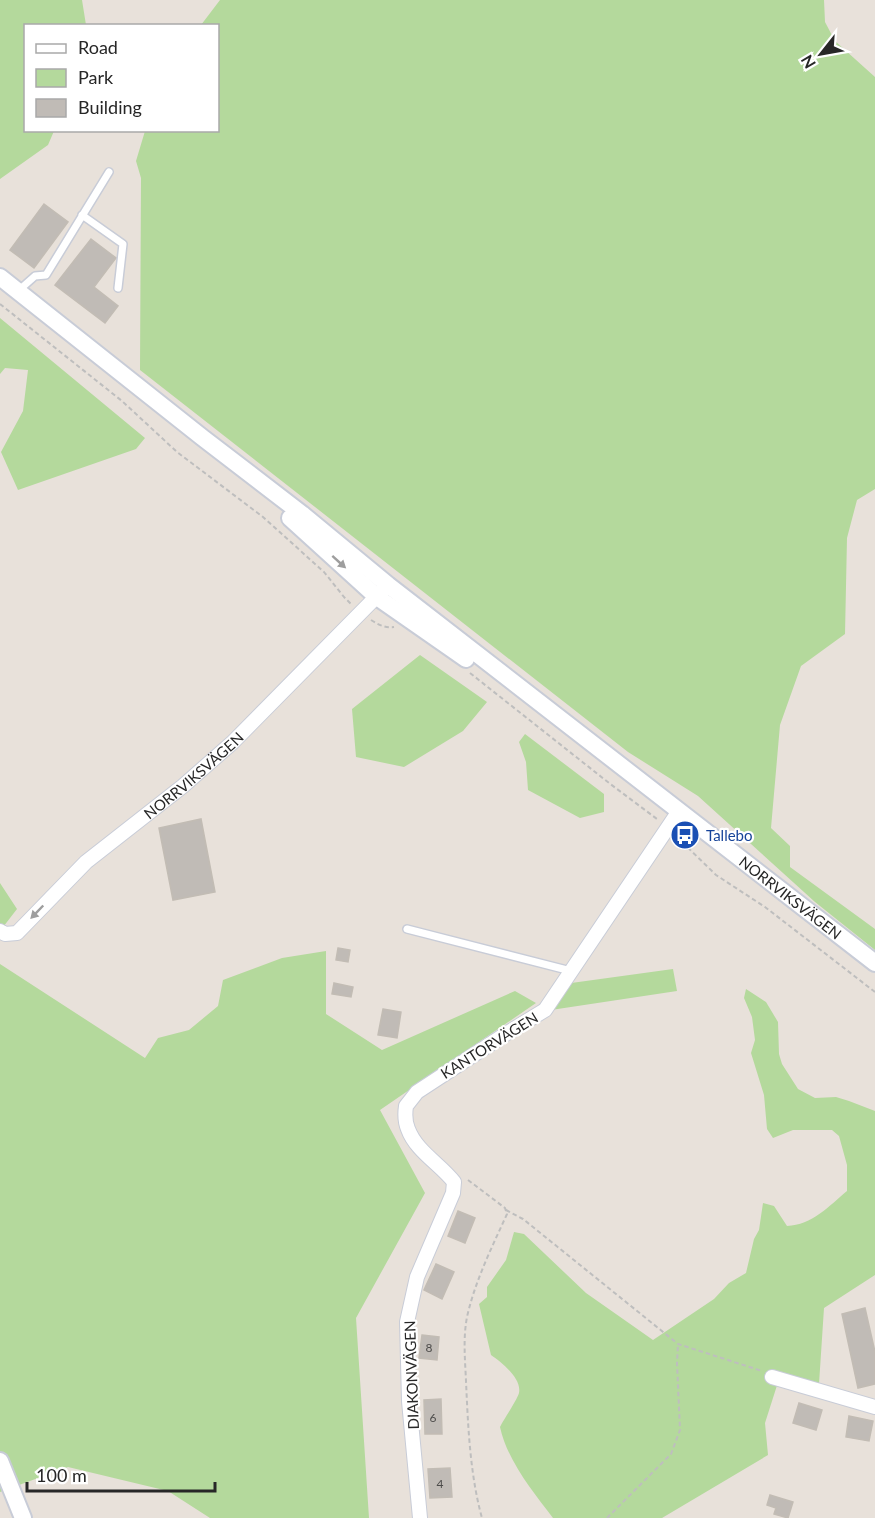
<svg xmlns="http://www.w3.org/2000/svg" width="875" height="1518" font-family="Lato,sans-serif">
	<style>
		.green { fill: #b4d99c }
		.building { fill: #c0bbb6; stroke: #c2bcb4; stroke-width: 1.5 }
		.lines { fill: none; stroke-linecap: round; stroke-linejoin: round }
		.service-casing { stroke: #c8ccd7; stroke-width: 10 }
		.minor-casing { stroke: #c8ccd7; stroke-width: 16 }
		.tertiary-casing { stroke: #c8ccd7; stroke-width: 20 }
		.path { stroke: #bebebe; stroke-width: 2; stroke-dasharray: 4.5 3; stroke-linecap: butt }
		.service { stroke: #fff; stroke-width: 7 }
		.minor { stroke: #fff; stroke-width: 14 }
		.tertiary { stroke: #fff; stroke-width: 16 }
		.oneway { fill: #9e9e9e }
		.labels { text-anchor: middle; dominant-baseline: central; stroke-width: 4.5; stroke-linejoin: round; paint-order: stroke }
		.number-label { font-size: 12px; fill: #4d4c4b }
		.street-label { font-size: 15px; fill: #272727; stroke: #fff }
		.transit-label { font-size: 15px; fill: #164399; stroke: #fff; text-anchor: start }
	</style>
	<rect width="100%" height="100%" fill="#e8e1da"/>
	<!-- green -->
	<path class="green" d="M0,0H82L86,25L26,26V130L54,131L48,145L0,179Z
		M220,0H824L825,22L835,41L875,77V489L857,500L847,538L845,634L801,666L780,725L771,828L790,846V867L875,929V950L815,902L698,796L628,752L140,370L141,178L136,161L145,131L218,130V26L201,25Z
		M0,318L145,438L136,449L18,490L1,452L23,411L28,370L5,368L0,374Z
		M420,655L487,702L463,731L404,767L356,757L352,709Z
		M525,734L604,794V812L580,818L528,790L526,762L519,742Z
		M0,883L17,909L0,931Z
		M326,951V1014L382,1050L515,991L536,1003L380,1110L425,1193L356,1318L369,1518H210L168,1491L68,1467L0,1492V964L145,1058L158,1038L189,1030L218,1006L223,980L282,958Z
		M673,969L677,991L551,1010L564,984Z
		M746,989L766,1002L778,1022L779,1054L782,1064L798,1089L815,1098L836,1097L849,1101L875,1111V1275L824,1308L819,1384L780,1376L765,1423L768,1455L662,1518H553C533,1492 507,1460 500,1427C504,1419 517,1400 519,1393C522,1378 501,1362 491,1355L479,1304L487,1297V1287L506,1260L514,1232L524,1234L586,1293L653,1340L714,1299L729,1283L746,1273L754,1239L759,1230L763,1203L774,1206L787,1226C812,1225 829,1206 847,1191V1165L839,1136L832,1130H793L773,1138L767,1129L764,1095L751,1053L755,1040L752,1017L744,998Z"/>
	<!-- building -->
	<path class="building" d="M44,204L68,222L34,268L10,250Z
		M91,239L116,258L94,287L118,306L105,323L55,285Z
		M201,819L215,892L173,900L159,828Z
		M338,948L350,950L348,962L336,960Z
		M334,983L353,987L351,997L332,994Z
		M383,1009L401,1012L397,1038L378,1035Z
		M458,1211L475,1218L465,1243L448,1236Z
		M436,1264L454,1272L442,1299L424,1290Z
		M865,1308L875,1352V1384L858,1388L842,1314Z
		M422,1335L439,1337L437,1360L419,1358Z
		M441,1399L442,1434H425L424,1400Z
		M799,1403L822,1410L816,1430L793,1423Z
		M849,1416L873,1421L869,1441L846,1437Z
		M450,1468L452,1497L430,1498L428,1469Z
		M770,1495L793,1502L788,1518L774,1514L776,1508L767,1505Z"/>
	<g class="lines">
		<!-- service casing -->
		<g class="service-casing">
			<path id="service" d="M82,215L123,244L118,288
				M18,291L35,276L46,275L109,172
				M407,929L571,971"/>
		</g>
		<!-- minor casing -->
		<g class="minor-casing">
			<g id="minor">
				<path id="s1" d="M0,931L5,934L17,933L86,862L183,786L233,742L383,590"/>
				<path d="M772,1377L875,1407"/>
				<path d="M420,1518L409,1401L407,1322L417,1277L453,1193L454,1182C440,1164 416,1151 408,1129C405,1122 405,1113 406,1106L417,1092L504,1035L545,1010L679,811"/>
			</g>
		</g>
		<!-- tertiary casing -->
		<g class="tertiary-casing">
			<g id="tertiary">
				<path id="s2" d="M0,277L203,438L302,514L388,585L875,963"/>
				<path d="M290,518L377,597L466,659"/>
				<path d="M0,1461L23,1518"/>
			</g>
		</g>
		<!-- path -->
		<path class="path" d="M0,304L122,401L177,452L263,517L324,572L344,597L351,604
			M371,620C379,625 385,628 394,627
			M470,673L609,783L657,819
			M677,837L716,875L765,907L875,992
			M468,1180L505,1208L507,1214C492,1247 475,1281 467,1317C463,1338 465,1359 466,1381C468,1426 470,1475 482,1518
			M506,1210L523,1219L678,1344L762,1371
			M607,1518L671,1454L680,1430L677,1363L678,1344"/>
		<!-- service -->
		<use href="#service" class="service"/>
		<!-- minor -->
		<use href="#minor" class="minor"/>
		<!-- tertiary -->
		<use href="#tertiary" class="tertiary"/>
	</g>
	<!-- one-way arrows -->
	<defs><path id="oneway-solid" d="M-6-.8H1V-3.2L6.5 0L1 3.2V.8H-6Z" transform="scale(1.5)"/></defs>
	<g class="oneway">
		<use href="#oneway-solid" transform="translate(339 562) rotate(42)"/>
		<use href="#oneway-solid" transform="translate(37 912) rotate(134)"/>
	</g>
	<!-- icons -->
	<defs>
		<g id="bus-disc" transform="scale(1.5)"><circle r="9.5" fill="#1a4fb4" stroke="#fff"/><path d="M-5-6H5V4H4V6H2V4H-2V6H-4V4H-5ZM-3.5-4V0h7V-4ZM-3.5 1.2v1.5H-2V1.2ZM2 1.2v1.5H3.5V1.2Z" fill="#fff"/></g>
	</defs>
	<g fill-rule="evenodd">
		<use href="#bus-disc" x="685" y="835"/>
	</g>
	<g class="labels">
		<!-- number labels -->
		<g class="number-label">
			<text x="429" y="1347">8</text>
			<text x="433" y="1417">6</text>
			<text x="440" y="1483">4</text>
		</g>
		<!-- street labels -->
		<g class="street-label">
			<text stroke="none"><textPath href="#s1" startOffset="255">NORRVIKSVÄGEN</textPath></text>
			<text stroke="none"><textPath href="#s2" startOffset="1005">NORRVIKSVÄGEN</textPath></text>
			<text transform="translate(489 1045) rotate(-32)">KANTORVÄGEN</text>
			<text transform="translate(411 1375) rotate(-92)">DIAKONVÄGEN</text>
		</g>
		<!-- transit labels -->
		<g class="transit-label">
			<text x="706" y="835">Tallebo</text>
		</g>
	</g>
	<!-- legend -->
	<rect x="24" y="24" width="195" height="108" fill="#ffffff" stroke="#a9a9a9" stroke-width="1.5"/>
	<rect x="36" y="44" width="30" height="9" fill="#ffffff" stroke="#a9a9a9" stroke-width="1.5"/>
	<text x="78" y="54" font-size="18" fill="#272727">Road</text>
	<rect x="36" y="69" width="30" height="18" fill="#b4d99c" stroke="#a9a9a9" stroke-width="1.5"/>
	<text x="78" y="84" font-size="18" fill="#272727">Park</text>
	<rect x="36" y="99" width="30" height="18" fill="#c0bbb6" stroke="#a9a9a9" stroke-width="1.5"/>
	<text x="78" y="114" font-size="18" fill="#272727">Building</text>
	<!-- north arrow -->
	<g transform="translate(821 54) rotate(239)" stroke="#ffffff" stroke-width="4.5" paint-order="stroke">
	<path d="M0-4.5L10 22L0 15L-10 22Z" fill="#272727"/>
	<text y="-9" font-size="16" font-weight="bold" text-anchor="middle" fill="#272727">N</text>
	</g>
	<!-- scale -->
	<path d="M27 1482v9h188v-9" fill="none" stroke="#272727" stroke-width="3"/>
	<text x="36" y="1482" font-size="18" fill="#272727" stroke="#ffffff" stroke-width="4.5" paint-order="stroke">100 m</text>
</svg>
